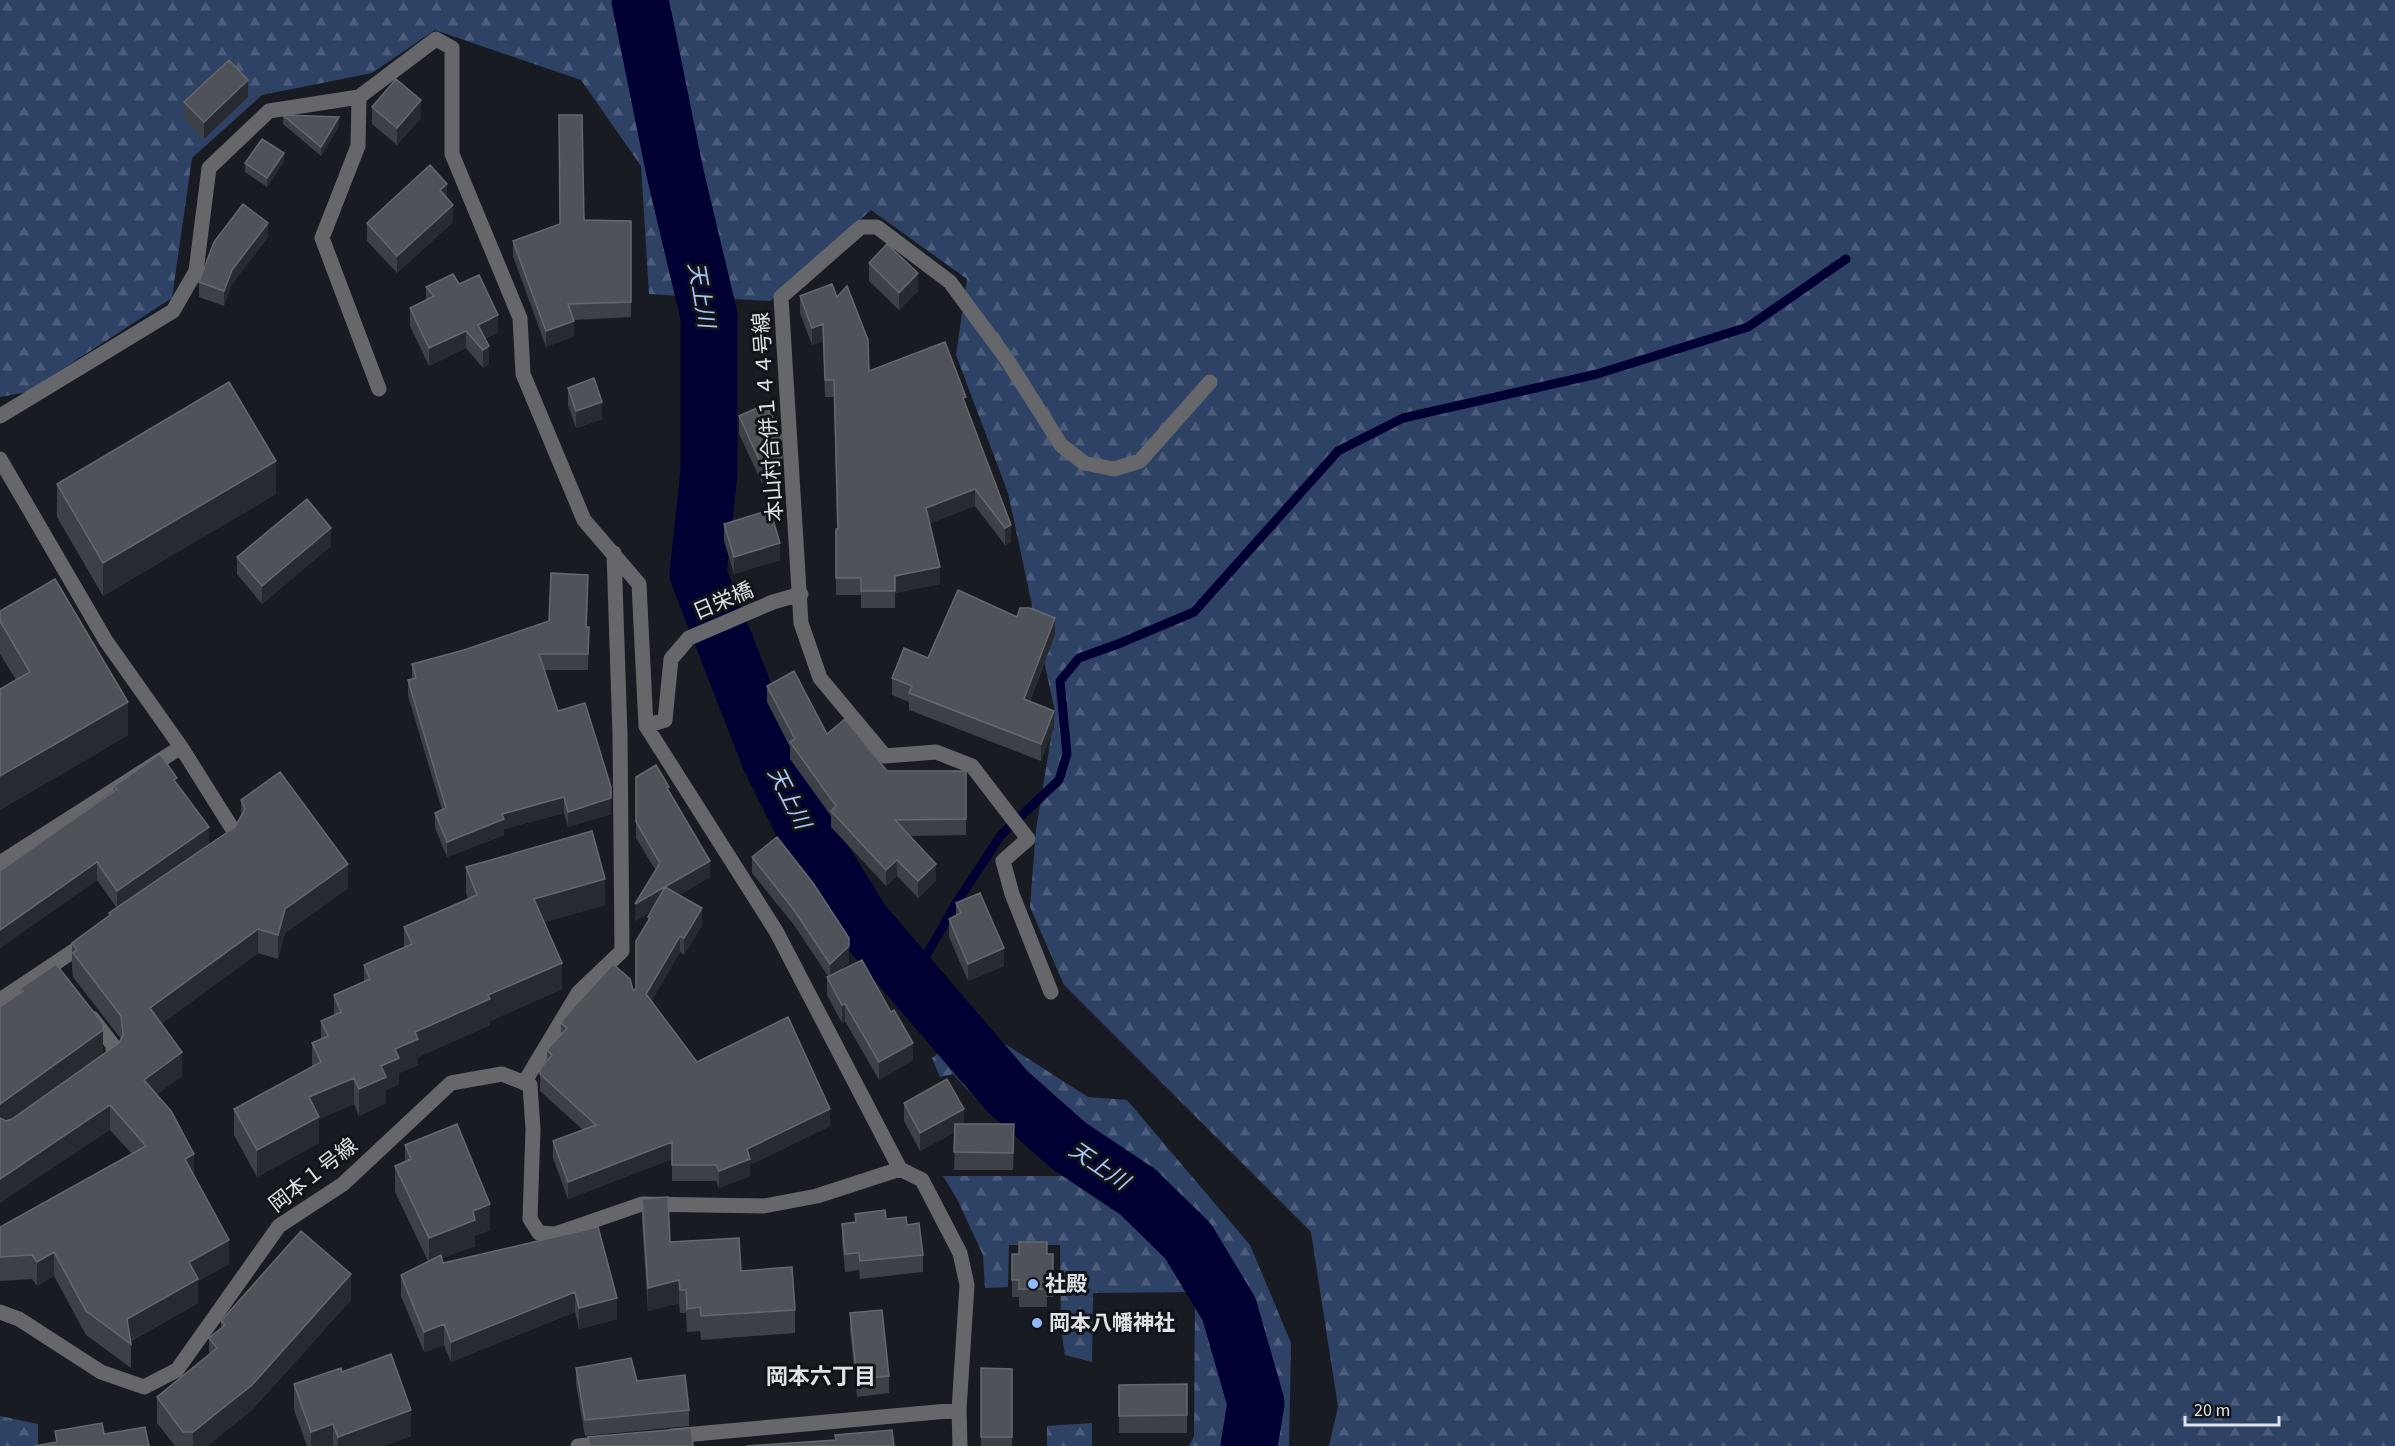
<svg xmlns="http://www.w3.org/2000/svg" width="2395" height="1446" font-family="'Source Sans 3','Noto Sans JP',sans-serif">
	<style>
		.forest { fill: url(#forest-firs) }
		.lines { fill: none; stroke-linecap: round; stroke-linejoin: round }
		.stream { stroke: #000032; stroke-width: 9 }
		.river { stroke: #000032; stroke-width: 57 }
		.minor { stroke: #65676a; stroke-width: 15 }
		.wall { fill: #3d4147 }
		.shaded-wall { fill: #272b31 }
		.building { fill: #4f5258; stroke: #65696e; stroke-width: 1.5 }
		.poi-dot { fill: #91b8fd; stroke: #101318; stroke-width: 2 }
		.labels { text-anchor: middle; dominant-baseline: central; stroke-width: 6; stroke-linejoin: round; paint-order: stroke }
		.street-label { font-size: 21px; fill: #dfe2e6; stroke: #101318 }
		.poi-label { font-size: 21px; font-weight: bold; fill: #dfe2e6; stroke: #101318; text-anchor: start }
		.water-label { font-size: 22px; font-style: italic; fill: #aac6fa; stroke: #101318 }
		.neighbourhood-label { font-size: 22px; font-weight: bold; fill: #dfe2e6; stroke: #101318 }
	</style>
	<defs>
		<pattern id="forest-firs" width="22" height="20" patternUnits="userSpaceOnUse" patternTransform="scale(1.5)"><rect width="22" height="20" fill="#2e4266"/><path d="M5 1l3.5 6h-7zM16 11l3.5 6h-7z" fill="#4c5d7c"/></pattern>
	</defs>
	<rect width="100%" height="100%" fill="#181c22"/>
	<!-- forest -->
	<path class="forest" d="M0,0H2395V1446H1329L1338,1407L1311,1232L1064,985L1030,907L1036,830L1055,712L1008,493L956,355L967,279L871,210L770,301L649,294L641,166L581,80L435,30L372,73L262,95L192,158L172,298L27,392L0,397Z
		M977,1026L1088,1097L1127,1100L1250,1245L1291,1343L1289,1446H1266L1271,1419L1269,1359L1250,1341L1236,1368L1229,1446H1189L1194,1436L1195,1292L1093,1293L1092,1362L1065,1355L1061,1329L1060,1245H1009L1008,1287L985,1288L983,1255L957,1199L943,1176H1062L1008,1107L978,1101L953,1074L940,1077L932,1058Z
		M0,1416L38,1424V1446H0Z
		M1092,1423V1446H1047V1426Z"/>
	<g class="lines">
		<!-- stream -->
		<path class="stream" d="M912,980L957,902L1001,835L1059,780L1067,754L1060,681L1079,658L1118,644L1194,612L1338,451L1403,418L1597,374L1748,327L1846,259"/>
		<!-- river -->
		<path class="river" d="M640,0L675,173L709,316V472L698,574L770,759L807,833L862,922L1007,1091L1069,1146L1138,1192L1188,1241L1229,1309L1256,1403L1249,1446"/>
		<!-- minor -->
		<path class="minor" d="M359,97L358,146L322,238L379,389
			M0,416L173,311L196,271L209,168L269,111L359,97L436,39L452,48V154L520,318L523,374L584,520L639,584L646,726
			M0,459L106,641L181,747L235,833L228,844
			M801,594L773,602L689,638L671,659L665,720L646,726L776,931L900,1169
			M0,863L181,747
			M1051,992L1012,894L1003,861L1028,839L972,766L936,752L885,756L820,678L801,623L781,297L861,227H877L950,282L1006,358L1061,445L1084,463L1114,469L1140,461L1210,382
			M0,1000L87,942
			M92,1018L113,1045V1059L107,1062
			M524,1083L578,993L622,951L620,735L614,553
			M900,1169L922,1180L960,1253L967,1285L959,1410L960,1446
			M0,1312L19,1319L101,1372L144,1387L177,1370L279,1226L343,1184L451,1083L502,1074L530,1085L533,1129L530,1219L539,1233L555,1234L642,1204L764,1206L817,1196L900,1169
			M672,1436L959,1410
			M578,1446L607,1443"/>
	</g>
	<!-- wall -->
	<path class="wall" d="M248,97L204,139L184,119V102Z
		M372,107L421,118L397,145L372,124Z
		M283,115L339,126L321,156L283,124Z
		M284,162L267,187L245,172V163Z
		M584,220L631,221V317L574,320V336L546,347L513,256V241Z
		M453,222L397,273L367,241V223Z
		M268,237L232,284L224,306L199,297V282Z
		M869,263L918,291L899,310L869,281Z
		M459,284L498,332L485,339L489,364L483,368L466,348L429,366L410,326V308L426,300V287Z
		M800,296L837,297L869,371L966,406L1011,542L1005,545L975,506L930,523L940,584L895,593V608H861V595H836V529H837L834,397H825L823,341L812,345L800,313Z
		M568,388L602,419L576,428L568,405Z
		M739,416L781,454L782,474L762,483L739,434Z
		M57,484L276,494L103,596L57,517Z
		M724,524L780,560L734,574L724,541Z
		M331,546L262,604L237,574V557Z
		M588,591L587,627H589L588,670H544L558,711L611,814L568,827L564,813L504,829V835L447,857L435,828V813L442,810L408,696V680L412,679V664L464,650L549,621Z
		M0,611L128,735L0,810V689L16,680L0,654Z
		M1055,635L1030,701L1054,728L1041,761L909,710V702L892,695V678L928,658Z
		M767,686L827,734L887,771H966V835L910,836L936,880L918,898L897,876L886,886L831,827V816L790,759V747L767,702Z
		M636,777L669,792L710,877L679,895L702,925L684,955L680,952L651,1002L697,1062L830,1126L750,1165V1176L719,1188L716,1181H672V1159L568,1199L553,1158V1141L583,1130L540,1091V1069L547,1061V1050L561,1034V1023L633,990L636,989L648,923V917L651,911L635,921L656,871L636,838Z
		M177,784L209,844L235,827L241,816V800L348,888L285,933L278,959L258,953L161,1024L182,1076L157,1094L194,1175L229,1264L198,1281V1303L131,1341V1368L86,1335L54,1276L37,1286L32,1279L0,1281V1227L132,1154L110,1130L21,993V988L103,1054L119,1043L121,1039L73,977L72,967V943L109,916V913L117,908L97,880L0,948V871L114,790V786Z
		M752,857L849,962L838,972L913,1060L879,1080L845,1021L842,1023L827,995V977L828,976L794,925L752,873Z
		M466,867L605,905L544,922L562,989L490,1021V1025L418,1057V1065L399,1073V1084L386,1090V1103L359,1116L354,1104L319,1119V1143L257,1177L234,1135V1109L312,1067V1043L321,1039V1021L334,1015V995L364,982V965L404,947V927L468,899L466,893Z
		M956,903L1004,966L968,981L949,937V919L956,916Z
		M904,1103L1014,1142L1013,1170H954L955,1132L920,1151L904,1121Z
		M405,1145L490,1230L475,1236V1246L442,1258L443,1263L598,1227L617,1319L579,1329L575,1312L451,1362L444,1345L424,1352L401,1296V1275L428,1261L395,1192V1166L405,1162Z
		M642,1199L670,1242L741,1271L795,1310V1333L701,1340L700,1331L687,1332L686,1313H680L679,1303L648,1311L642,1222Z
		M855,1214L886,1219L907,1225L923,1255V1272L860,1279L859,1270L845,1272L842,1241V1224L855,1222Z
		M1012,1254H1053V1297H1047V1307H1019V1297H1012Z
		M351,1300L252,1410L207,1446H175L157,1423V1397L209,1355V1338L221,1328V1321Z
		M850,1313L889,1376V1393L857,1397L850,1331Z
		M576,1368L637,1381L689,1410V1426L585,1436L576,1384Z
		M981,1368L1012,1369V1446H981Z
		M294,1384L411,1436L383,1446H307L294,1410Z
		M1187,1384V1433H1119V1385Z"/>
	<!-- shaded-wall -->
	<path class="shaded-wall" d="M248,80V97L204,139V122Z
		M421,100V118L397,145V128Z
		M339,117V126L321,156V147Z
		M284,153V162L267,187V178Z
		M447,184V201L440,190Z
		M453,205V222L397,273V256Z
		M268,223V237L232,284L224,306V291L232,270Z
		M918,273V291L899,310V293Z
		M498,315V332L478,342V325Z
		M574,321V336L546,347V331Z
		M823,324V341L812,345V328Z
		M466,331V348L429,366V348Z
		M489,346V364L483,368V350Z
		M602,402V419L576,428V411Z
		M781,441L782,474L762,483V466L778,443Z
		M276,461V494L103,596V563Z
		M975,489V506L926,525V508Z
		M1011,525V542L1005,545V528Z
		M331,528V546L262,604V586Z
		M780,543V560L734,574V557Z
		M940,567V584L895,593V576Z
		M588,575V591L586,643V627Z
		M1055,618V635L1024,715V699Z
		M128,702V735L0,810V776Z
		M1054,711V728L1041,761V744Z
		M564,797V813L504,829V835L447,857V842L502,814Z
		M611,798V814L568,827V812Z
		M209,827V845L117,908V891Z
		M897,860V876L886,886V870Z
		M710,861V877L635,921V904Z
		M97,862V880L0,948V930Z
		M348,864V888L285,933L278,959V935L285,909Z
		M936,864V880L918,898V881Z
		M605,879V905L534,925V899Z
		M702,908V925L684,955V938Z
		M258,929V953L150,1032V1008Z
		M680,936V952L646,1011V994Z
		M849,946V962L830,979V964Z
		M1004,948V966L968,981V964Z
		M562,963V989L490,1021V1025L418,1057V1065L399,1073V1084L386,1090V1103L359,1116V1089L381,1066L395,1049L415,1032L488,995Z
		M845,1004V1021L842,1023V1005Z
		M103,1030V1054L0,1128V1104Z
		M913,1043V1060L879,1080V1062Z
		M182,1052V1076L144,1104V1080Z
		M354,1078V1104L319,1119V1143L257,1177V1150L309,1097Z
		M110,1105V1130L0,1203V1179Z
		M830,1109V1126L750,1165V1176L719,1188V1171L747,1149Z
		M964,1109V1127L920,1151V1133Z
		M672,1142V1159L568,1199V1182Z
		M194,1154V1178L185,1159Z
		M490,1204V1230L475,1236V1246L429,1263V1238L473,1211Z
		M229,1240V1264L198,1281V1303L128,1342L127,1319L189,1262Z
		M54,1252V1276L37,1286V1262Z
		M351,1274V1300L252,1410L207,1446H193V1432Z
		M679,1280V1303L648,1311V1288Z
		M575,1292V1312L451,1362V1342Z
		M617,1298V1319L579,1329V1308Z
		M444,1324V1345L424,1352V1332Z
		M411,1410V1436L383,1446H338V1437Z
		M333,1424V1446H311V1432Z"/>
	<!-- building -->
	<path class="building" d="M229,60L248,80L204,122L184,102Z
		M396,79L421,100L397,128L372,107Z
		M283,115L339,117L321,147Z
		M559,115H582L584,220L631,221V302L568,304L574,321L546,331L513,241L560,224Z
		M262,139L284,153L267,178L245,163Z
		M430,165L447,184L440,190L453,205L397,256L367,223Z
		M243,204L268,223L232,270L224,291L199,282L214,242Z
		M887,244L918,273L899,293L869,263Z
		M453,274L459,284L479,275L498,315L478,325L489,346L483,350L466,331L429,348L410,308L434,296L426,287Z
		M832,284L837,297L847,286L868,340L869,371L945,342L966,397L963,398L1011,525L1005,528L975,489L926,508L940,567L895,576V591H861V578H836V529H838L834,380H825L823,324L812,328L800,296Z
		M594,378L602,402L576,411L568,388Z
		M229,382L276,461L103,563L57,484Z
		M766,404L781,435V441L778,443L782,457L762,466L739,416Z
		M307,499L331,528L262,586L237,557Z
		M770,510L780,543L734,557L724,524Z
		M551,573L588,575L586,627H589L588,654H539L558,711L585,703L611,787V798L568,812L564,797L502,814L504,819L447,842L435,813L446,808L408,680L416,678L412,664L464,650L549,621Z
		M55,579L128,702L0,776V689L30,672L0,621V611Z
		M958,590L1017,617L1020,608H1030L1055,618L1024,699L1054,711L1041,744L909,693L912,686L892,678L904,648L928,658Z
		M794,671L827,734L845,719L887,771H966V819L895,820L936,864L918,881L897,860L886,870L831,811L836,806L790,742L795,739L767,686Z
		M160,754L177,778L174,780L209,827L117,891L97,862L0,930V871L117,789L114,786Z
		M656,765L669,787L667,788L710,861L635,904L660,863L636,822V777Z
		M280,772L348,864L285,909L278,935L258,929L150,1008L182,1052L144,1080L171,1111L194,1154L185,1159L229,1240L189,1262L198,1279L127,1319L131,1344L86,1311L54,1252L37,1262L32,1255L0,1257V1227L146,1146L110,1105L0,1179V1118L6,1121L12,1119L119,1043L123,1035L121,1016L73,953L77,950L72,943L110,915L109,913L235,827L245,809L241,800Z
		M592,831L605,879L534,899L562,963L488,995L490,999L415,1032L418,1039L395,1049L399,1058L381,1066L386,1077L359,1089L354,1078L309,1097L319,1117L257,1150L234,1109L321,1062L312,1043L328,1036L321,1021L341,1012L334,995L370,979L364,965L412,944L404,927L477,895L466,867Z
		M777,837L813,883L849,938V946L830,964L794,910L752,857Z
		M665,887L702,908L684,938L680,936L646,994L697,1062L788,1017L830,1109L747,1149L750,1159L719,1171L716,1165H672V1142L568,1182L553,1141L596,1125L540,1074V1069L552,1055L547,1050L567,1028L561,1023L565,1017L613,964L630,979L633,990L636,989V941L650,918L648,917Z
		M980,893L1004,948L968,964L949,919L961,913L956,903Z
		M862,960L891,1012L894,1010L913,1043L879,1062L845,1004L842,1005L827,977Z
		M56,964L103,1024V1030L0,1104V1007L23,991L21,988Z
		M947,1079L964,1109L920,1133L904,1103Z
		M457,1124L490,1204L473,1211L475,1220L429,1238L395,1166L411,1159L405,1145Z
		M955,1124H1014L1013,1153L954,1152Z
		M668,1197L670,1242L739,1238L741,1271L792,1267L795,1310L701,1316L700,1307L687,1309L686,1290H680L679,1280L648,1288L642,1199Z
		M885,1210L886,1219L906,1217L907,1225L919,1223L923,1255L860,1261L859,1253L845,1254L842,1224L856,1222L855,1214Z
		M598,1227L617,1298L579,1308L575,1292L451,1342L444,1324L424,1332L401,1275L441,1255L443,1263Z
		M301,1231L351,1274L252,1385L193,1432H183L157,1397L217,1348L209,1338L225,1325L221,1321Z
		M1019,1242H1047V1254H1053V1280H1047V1289H1019V1280H1012V1254H1019Z
		M882,1310L889,1376L857,1379L850,1313Z
		M391,1354L411,1410L338,1437L333,1424L311,1432L294,1384L341,1368L342,1372Z
		M631,1358L637,1381L685,1375L689,1410L585,1420L576,1368Z
		M981,1368L1012,1369V1437H981Z
		M1187,1384V1415L1119,1416V1385Z
		M102,1423L104,1434L145,1427L149,1446H34L57,1442L55,1431Z
		M691,1428L693,1446H590L588,1437Z
		M892,1430L894,1446H746L836,1440L835,1435Z"/>
	<!-- markers -->
	<g class="poi-dot">
		<circle cx="1033" cy="1284" r="6"/>
		<circle cx="1037" cy="1323" r="6"/>
	</g>
	<g class="labels">
		<!-- street labels -->
		<g class="street-label">
			<text transform="translate(768 417) rotate(-94)">本山村合併１４４号線</text>
			<text transform="translate(723 601) rotate(-23)">日栄橋</text>
			<text transform="translate(313 1175) rotate(-38)">岡本１号線</text>
		</g>
		<!-- poi labels -->
		<g class="poi-label">
			<text x="1045" y="1284">社殿</text>
			<text x="1049" y="1323">岡本八幡神社</text>
		</g>
		<!-- water labels -->
		<g class="water-label">
			<text transform="translate(701 295) rotate(80)">天上川</text>
			<text transform="translate(789 798) rotate(63)">天上川</text>
			<text transform="translate(1099 1166) rotate(34)">天上川</text>
		</g>
		<!-- neighbourhood labels -->
		<g class="neighbourhood-label">
			<text x="821" y="1377">岡本六丁目</text>
		</g>
	</g>
	<!-- scale -->
	<path d="M2185 1416v9h94v-9" fill="none" stroke="#dfe2e6" stroke-width="3"/>
	<text x="2194" y="1416" font-size="18" fill="#dfe2e6" stroke="#101318" stroke-width="4.5" paint-order="stroke">20 m</text>
</svg>
